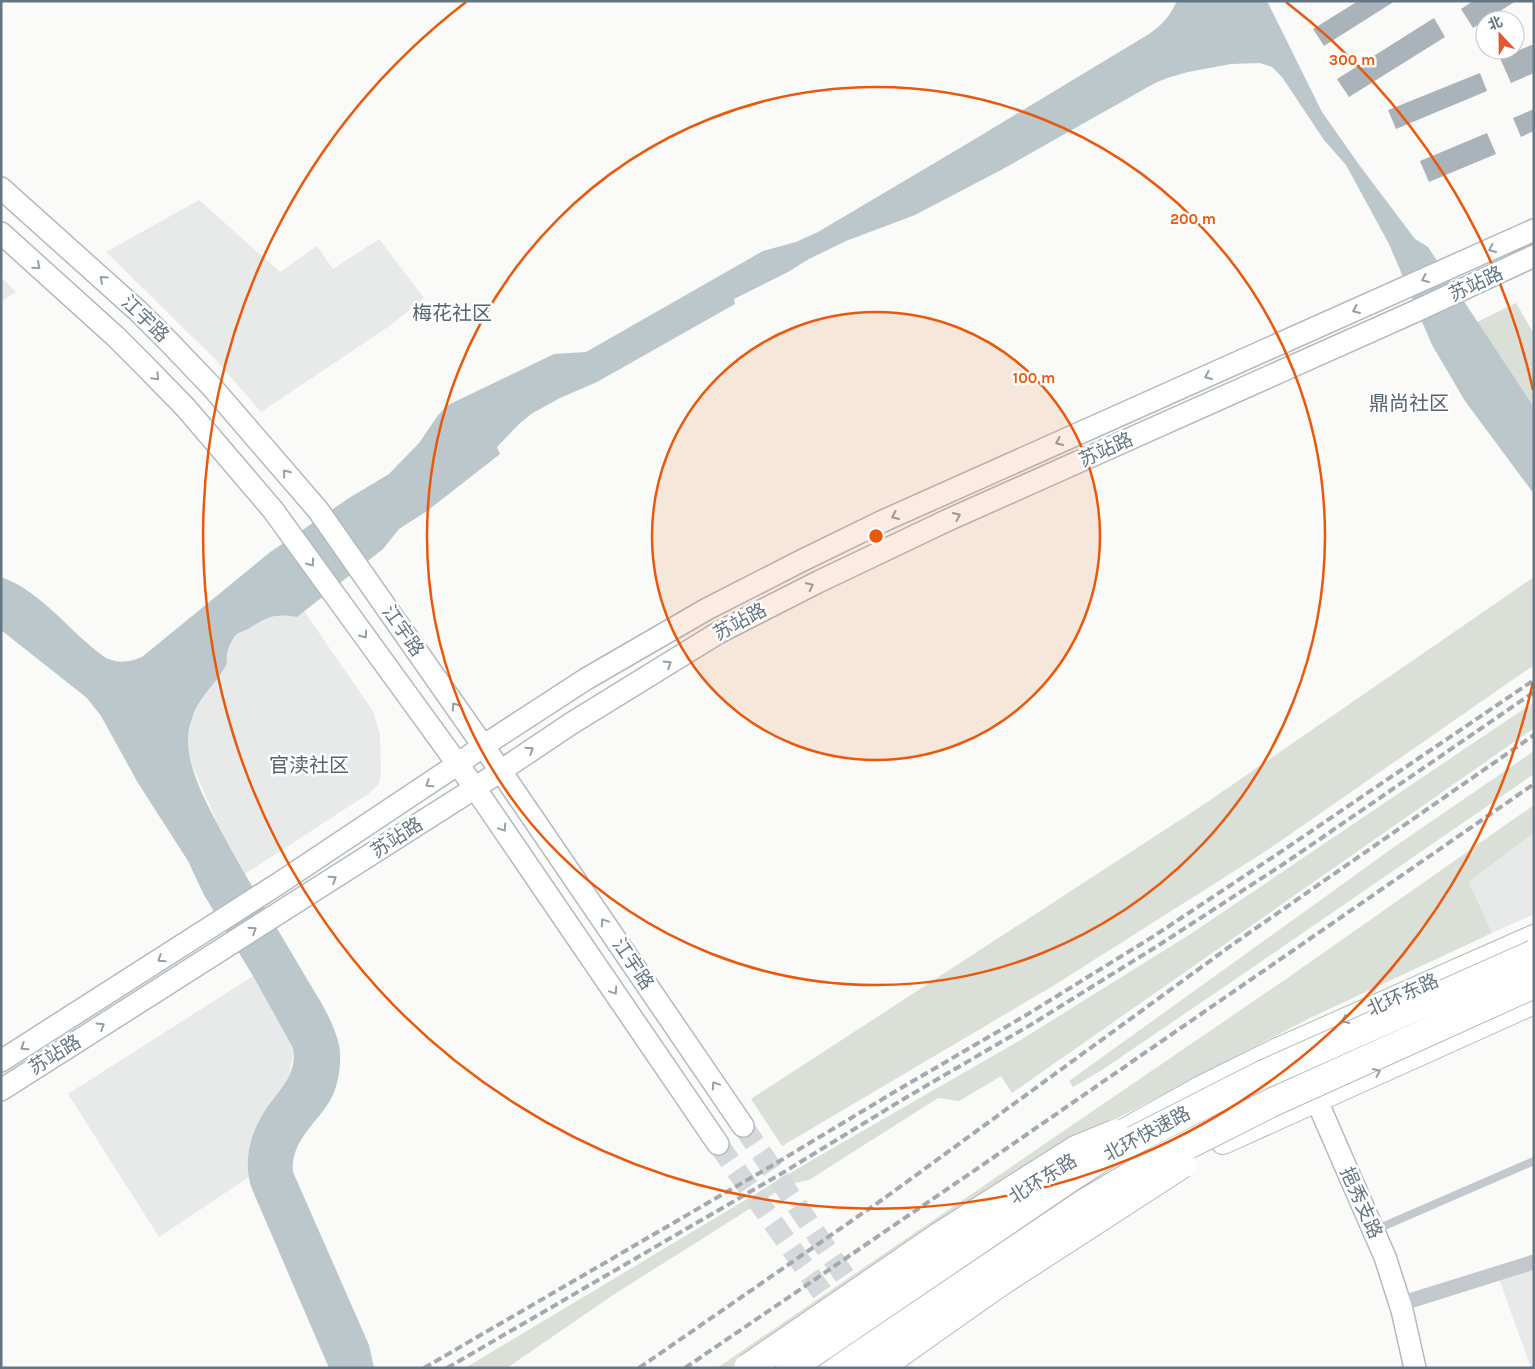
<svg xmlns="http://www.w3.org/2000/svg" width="1535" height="1369" font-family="Karla,'Noto Sans SC',sans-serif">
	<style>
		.built { fill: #e8e9e9 }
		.green { fill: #dadfd7 }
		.water { fill: #bbc7cb }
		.building { fill: #aab3b9 }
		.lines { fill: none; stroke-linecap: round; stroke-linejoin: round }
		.secondary-tunnel { stroke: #d5d9db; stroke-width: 21; stroke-dasharray: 21 11; stroke-linecap: butt }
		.secondary-casing { stroke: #b3babf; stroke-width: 24 }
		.primary-casing { stroke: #b5babe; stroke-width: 26 }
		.lane { stroke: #c3c8cc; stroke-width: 8 }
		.street { stroke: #c3c8cc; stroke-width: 15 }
		.secondary { stroke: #fff; stroke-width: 21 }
		.primary { stroke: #fff; stroke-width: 24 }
		.rail { stroke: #a2aab0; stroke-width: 4; stroke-dasharray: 8 4; stroke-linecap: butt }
		.highway-bridge-casing { stroke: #b4b9bd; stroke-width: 30; stroke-linecap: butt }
		.highway-bridge { stroke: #fff; stroke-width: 28 }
		.oneway { stroke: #939fa8 }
		.ring { fill: none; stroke: #e8590c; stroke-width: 2.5 }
		.labels { text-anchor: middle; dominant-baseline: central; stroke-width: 5; stroke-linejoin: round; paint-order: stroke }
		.street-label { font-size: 19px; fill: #657683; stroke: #fff }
		.neighbourhood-label { font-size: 20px; fill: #57646e; stroke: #fff }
		.centre { fill: #e8590c; stroke: #fff; stroke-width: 2.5 }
		.ring-label { font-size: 15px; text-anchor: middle; font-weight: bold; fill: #e8590c; stroke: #fff; stroke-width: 5; stroke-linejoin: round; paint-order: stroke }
	</style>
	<rect width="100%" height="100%" fill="#fafaf8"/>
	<!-- built -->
	<path class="built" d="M199,200L280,272L317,246L333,269L379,239L424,298L391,325L261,412L215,359L106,252Z
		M1,277L16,292L1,302Z
		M304,611L373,711L380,734L381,775L378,785L368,794L245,874L217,822L192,765L188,750V737L192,719L199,704L227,663V653L235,636L262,620L274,615L283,614L297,616Z
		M1534,833V914L1492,933L1469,882Z
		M253,976L293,1048L294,1054L289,1075L283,1087L260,1119L249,1150V1177L159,1237L68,1094Z
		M1534,1270V1368H1531L1499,1279Z"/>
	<!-- green -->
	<path class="green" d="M1516,303L1534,334V407L1477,322Z
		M1534,577V665L1269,849L1053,986L782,1146L751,1099L1203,805Z
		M1534,702V728L1012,1093L1001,1076L959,1101L938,1098L809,1180L789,1184L613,1295L507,1368H465L807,1163L1019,1041L1189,935Z
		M1534,751V774L1243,974L1102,1070L1073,1087L1069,1081L1397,845Z
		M1534,805V833L1469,882L1492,933L1312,1017L1087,1134L738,1368H717L1289,977Z"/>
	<!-- water -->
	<path class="water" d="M1177,1H1267L1322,112L1360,166L1415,239L1428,247L1534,407V494L1465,401L1432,345L1389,244L1346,165L1324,140L1282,77L1272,67L1260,63L1231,64L1188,72L1167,78L1155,83L1001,170L915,215L846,241L809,259L788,272L734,299L735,304L597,382L560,398L531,414L519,424L497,447L500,454L427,511L399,529L383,549L297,617C274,613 267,617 248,629C244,631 237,633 235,636C232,640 228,649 227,654C226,658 228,661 226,665C216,684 198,698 192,719C188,729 187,742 189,753C194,782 210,810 224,836C249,883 277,928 304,974C317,996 333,1019 339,1045C342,1060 339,1083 332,1097C319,1122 290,1140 293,1172L369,1345L374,1368H329L252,1189C242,1161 251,1130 268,1106C281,1089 298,1071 293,1048L253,976L204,895L188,861L138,783L101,716L87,698L1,630V577C42,591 71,634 106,658C120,664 129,662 142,657L269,553L349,498L389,474L419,443L439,414L448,405L554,354L586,352L763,251L796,242L818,232L970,142L1149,34C1162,25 1170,16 1177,1Z"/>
	<!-- building -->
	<path class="building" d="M1358,1H1395L1324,46L1313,29Z
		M1473,1H1516L1473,28L1461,9Z
		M1434,18L1445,37L1349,97L1337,79Z
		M1534,44V73L1511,83L1500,58Z
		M1480,73L1487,91L1396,129L1388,110Z
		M1534,109V131L1521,137L1513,118Z
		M1487,133L1496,154L1429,182L1420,161Z"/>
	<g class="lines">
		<!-- secondary-tunnel -->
		<path class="secondary-tunnel" d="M743,1126L865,1306
			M718,1144L873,1365"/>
		<!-- secondary casing -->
		<g class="secondary-casing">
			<path id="secondary" d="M1,188L138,311L170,343L211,386L318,510L500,770L743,1126
				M1,233L115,336L146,367L186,408L273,510L475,788L718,1144
				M1,1061L278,884L458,764L483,746L586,679L707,609L801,561L883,521L1534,230
				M1310,1085L1385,1257L1402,1310L1415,1368
				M1,1090L475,788L572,723L718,633L818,582L948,520L1416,311L1534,256"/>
		</g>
		<!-- primary casing -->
		<g class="primary-casing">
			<path id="primary" d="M1124,1131L1201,1088L1278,1050L1534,937
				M1223,1142L1534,1002"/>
		</g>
		<!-- lane -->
		<path class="lane" d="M1375,1230L1534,1161"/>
		<!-- street -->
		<path class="street" d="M1400,1304L1534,1262"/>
		<!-- secondary -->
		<use href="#secondary" class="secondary"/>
		<!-- primary -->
		<use href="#primary" class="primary"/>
		<!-- rail -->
		<path class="rail" d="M424,1368L773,1165L901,1088L1028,1014L1154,936L1279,853L1534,680
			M447,1368L779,1175L907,1097L1032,1024L1159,945L1285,863L1534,692
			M639,1368L886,1197L1236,942L1534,735
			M685,1368L981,1166L1534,784"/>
		<!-- highway-bridge casing -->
		<g class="highway-bridge-casing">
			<path id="highway-bridge" d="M748,1368L939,1237L1076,1150L1115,1134
				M790,1368L1071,1177L1105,1155L1262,1075L1534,954
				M841,1368L1085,1203L1158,1160L1273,1102L1534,984
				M878,1368L997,1284L1182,1164"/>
		</g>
		<!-- highway-bridge -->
		<use href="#highway-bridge" class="highway-bridge"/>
	</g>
	<!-- one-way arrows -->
	<defs><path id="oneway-chevron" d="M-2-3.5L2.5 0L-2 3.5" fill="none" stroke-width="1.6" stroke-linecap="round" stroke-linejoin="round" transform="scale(1.25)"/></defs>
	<g class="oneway">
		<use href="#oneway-chevron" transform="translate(1492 249) rotate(155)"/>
		<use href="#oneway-chevron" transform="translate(37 266) rotate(41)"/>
		<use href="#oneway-chevron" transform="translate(103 279) rotate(-138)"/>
		<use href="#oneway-chevron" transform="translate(1425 279) rotate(156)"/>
		<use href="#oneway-chevron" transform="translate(1356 310) rotate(156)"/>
		<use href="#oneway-chevron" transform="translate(1208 376) rotate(156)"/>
		<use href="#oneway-chevron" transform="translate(156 377) rotate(46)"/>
		<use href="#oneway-chevron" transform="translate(1059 442) rotate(156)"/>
		<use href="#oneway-chevron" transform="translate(286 473) rotate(-129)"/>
		<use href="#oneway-chevron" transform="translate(895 516) rotate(156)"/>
		<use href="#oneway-chevron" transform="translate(957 516) rotate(-24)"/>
		<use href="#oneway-chevron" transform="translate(311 563) rotate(54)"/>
		<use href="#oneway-chevron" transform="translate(810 586) rotate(-26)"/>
		<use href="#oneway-chevron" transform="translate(364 635) rotate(54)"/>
		<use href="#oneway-chevron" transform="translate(668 664) rotate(-32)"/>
		<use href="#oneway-chevron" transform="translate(455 706) rotate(-125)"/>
		<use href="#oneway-chevron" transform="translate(530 750) rotate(-33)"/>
		<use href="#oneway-chevron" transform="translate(429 784) rotate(146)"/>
		<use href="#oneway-chevron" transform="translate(503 828) rotate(56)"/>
		<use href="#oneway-chevron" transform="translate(333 879) rotate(-33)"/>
		<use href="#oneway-chevron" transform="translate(604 922) rotate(-124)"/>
		<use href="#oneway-chevron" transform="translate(253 930) rotate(-33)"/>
		<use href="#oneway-chevron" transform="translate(161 959) rotate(147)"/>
		<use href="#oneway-chevron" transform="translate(614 991) rotate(56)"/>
		<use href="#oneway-chevron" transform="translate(1345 1020) rotate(156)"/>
		<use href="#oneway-chevron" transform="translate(101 1026) rotate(-32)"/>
		<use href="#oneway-chevron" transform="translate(24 1047) rotate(147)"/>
		<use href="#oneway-chevron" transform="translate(1377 1072) rotate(-24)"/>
		<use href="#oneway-chevron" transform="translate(715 1085) rotate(-124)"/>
	</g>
	<!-- distance rings -->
	<circle cx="876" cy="536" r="224" fill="#e8590c" fill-opacity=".12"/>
	<g class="ring">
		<circle cx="876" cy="536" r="224"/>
		<circle cx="876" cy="536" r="449"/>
		<path d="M1533 682A673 673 0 1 1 466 2M1286 2A673 673 0 0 1 1533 390"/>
	</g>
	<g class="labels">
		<!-- street labels -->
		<g class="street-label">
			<text transform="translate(1476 284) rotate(-25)">苏站路</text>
			<text transform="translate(145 319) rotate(44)">江宇路</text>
			<text transform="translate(1106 450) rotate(-24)">苏站路</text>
			<text transform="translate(740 622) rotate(-28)">苏站路</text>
			<text transform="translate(403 631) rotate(55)">江宇路</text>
			<text transform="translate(397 838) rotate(-33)">苏站路</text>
			<text transform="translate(633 964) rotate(56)">江宇路</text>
			<text transform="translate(1403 995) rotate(-24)">北环东路</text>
			<text transform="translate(55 1055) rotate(-32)">苏站路</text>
			<text transform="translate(1147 1134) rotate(-28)">北环快速路</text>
			<text transform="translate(1043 1179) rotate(-32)">北环东路</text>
			<text transform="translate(1361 1203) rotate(66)">挹秀支路</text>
		</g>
		<!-- neighbourhood labels -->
		<g class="neighbourhood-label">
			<text x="452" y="313">梅花社区</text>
			<text x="1409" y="403">鼎尚社区</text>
			<text x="309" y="765">官渎社区</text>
		</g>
	</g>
	<circle cx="876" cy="536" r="8" class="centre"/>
	<g class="ring-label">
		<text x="1352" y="65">300 m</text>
		<text x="1193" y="224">200 m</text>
		<text x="1034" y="383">100 m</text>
	</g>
	<!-- border -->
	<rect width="1535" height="1369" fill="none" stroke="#657683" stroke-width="5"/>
	<!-- north arrow -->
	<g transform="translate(1500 35) rotate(338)"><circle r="24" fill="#ffffff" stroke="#c1c8cd"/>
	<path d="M0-4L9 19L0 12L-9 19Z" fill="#e4572e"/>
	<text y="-8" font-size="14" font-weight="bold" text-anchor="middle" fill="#657683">北</text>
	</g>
</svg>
